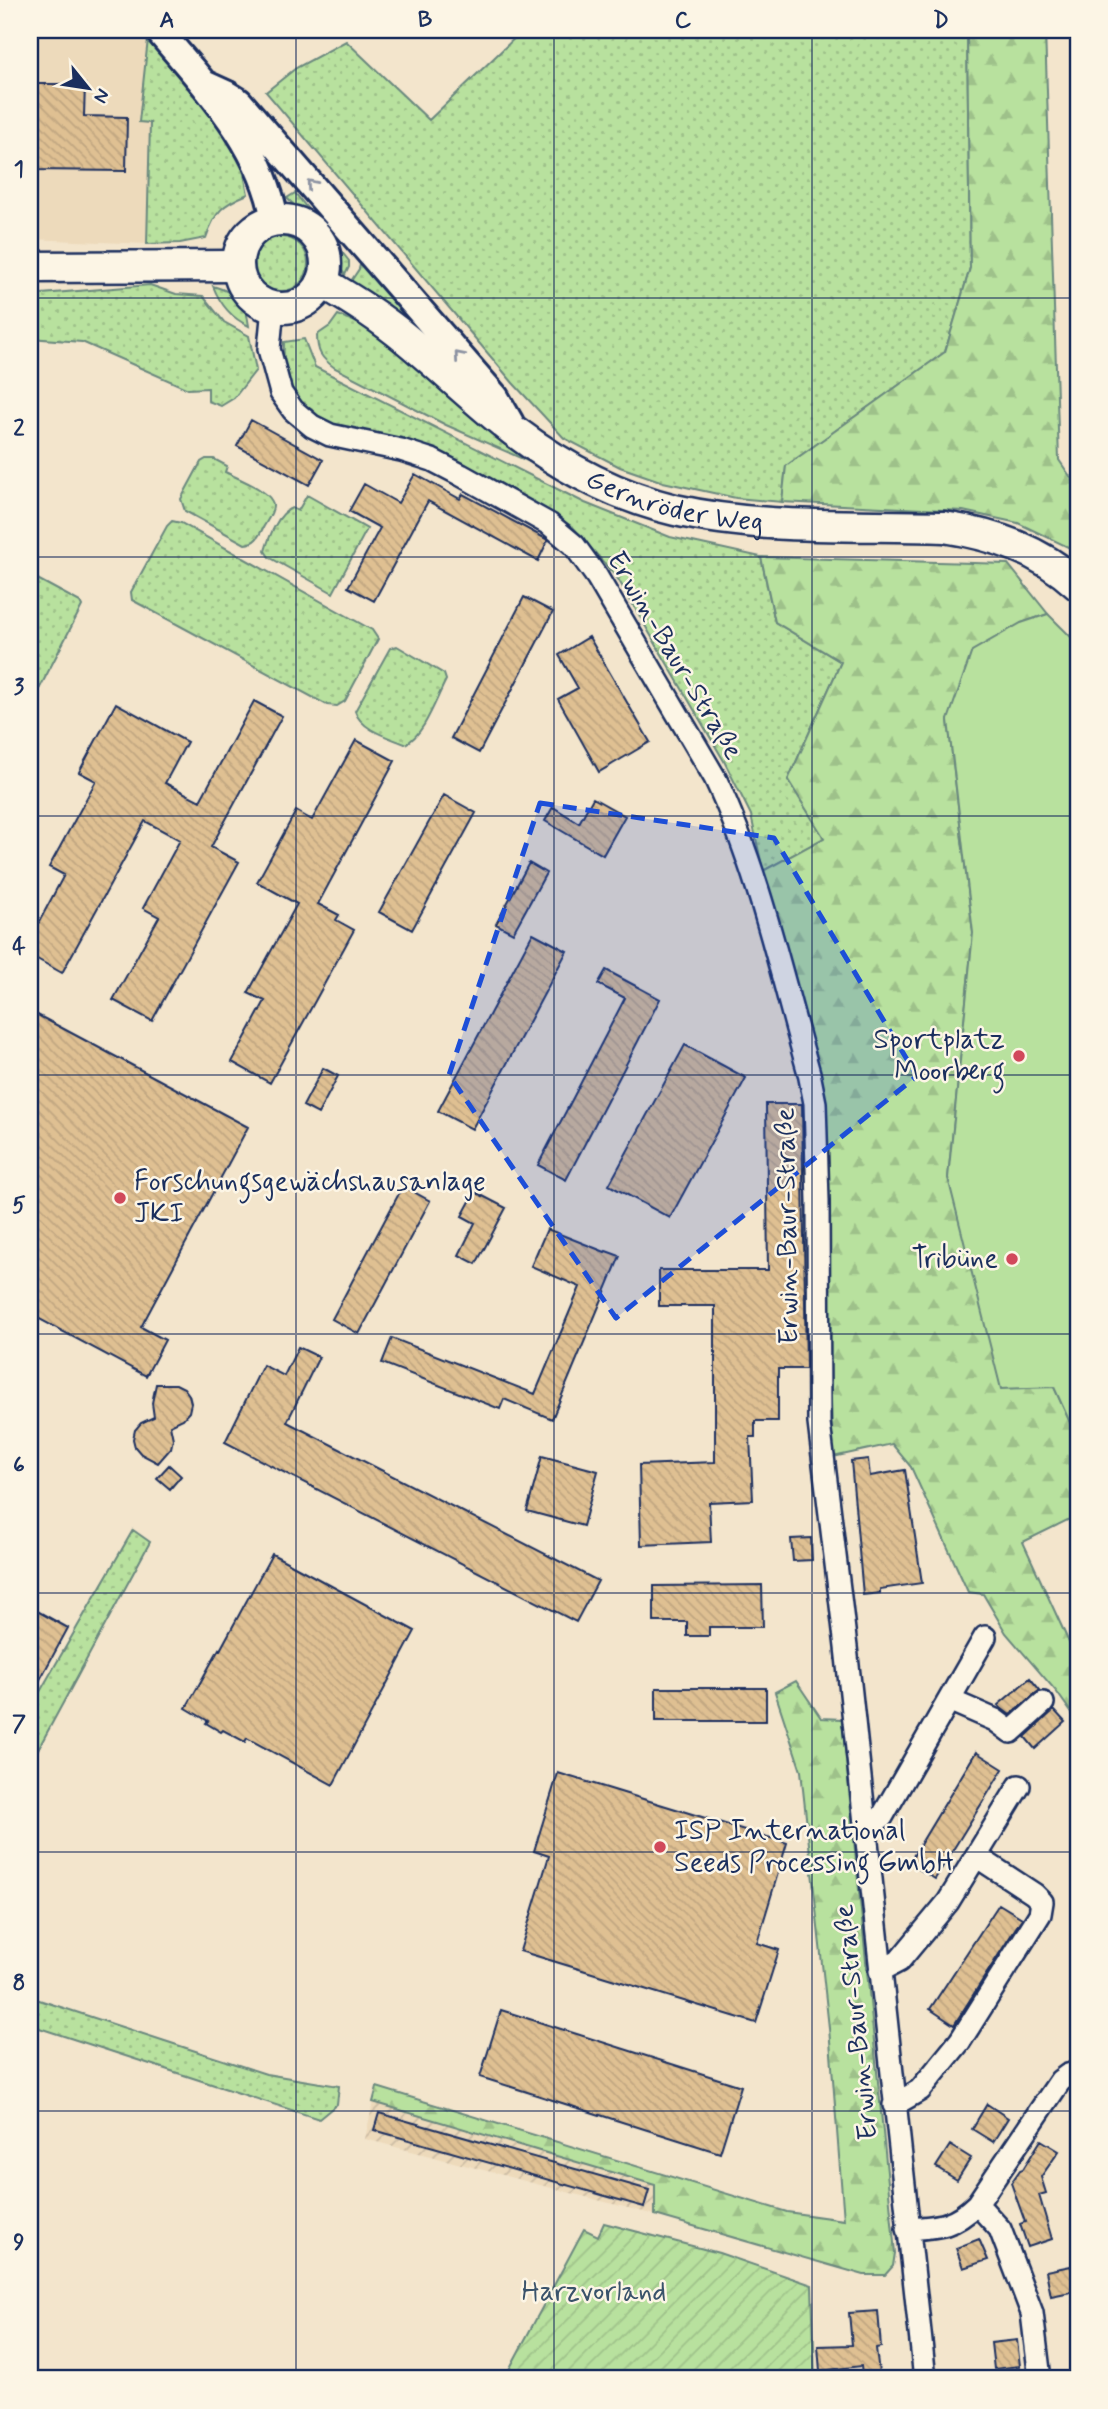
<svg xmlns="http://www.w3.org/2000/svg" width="1108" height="2409" font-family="Mynerve,sans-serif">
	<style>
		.built { fill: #eddabb }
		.industrial { fill: url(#industrial-furrows) }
		.grass { fill: url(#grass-dots); stroke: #6a887e; stroke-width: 2 }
		.forest { fill: url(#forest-firs); stroke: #6a887e; stroke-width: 2 }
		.garden { fill: url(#garden-furrows); stroke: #6a887e; stroke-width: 2 }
		.pitch { fill: #b8e19e; stroke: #6a887e; stroke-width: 2 }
		.building { fill: url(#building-back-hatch); stroke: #1b2f5e; stroke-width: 2 }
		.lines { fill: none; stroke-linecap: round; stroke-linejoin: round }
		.minor-casing { stroke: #1b2f5e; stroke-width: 26 }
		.tertiary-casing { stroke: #1b2f5e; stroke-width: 32 }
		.secondary-casing { stroke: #1b2f5e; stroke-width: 35 }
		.minor { stroke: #fcf5e5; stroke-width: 21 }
		.tertiary { stroke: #fcf5e5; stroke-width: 26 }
		.secondary { stroke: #fcf5e5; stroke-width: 30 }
		.oneway { stroke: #8c92a2 }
		.marked { fill: #1d4ed8; fill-opacity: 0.2; stroke: #1d4ed8; stroke-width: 5; stroke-dasharray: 14 9; stroke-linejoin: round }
		.grid { fill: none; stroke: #1b2f5e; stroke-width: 2; stroke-opacity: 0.55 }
		.poi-dot { fill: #d1495b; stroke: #fcf5e5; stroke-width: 2.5 }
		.labels { text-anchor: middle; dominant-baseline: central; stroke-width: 5; stroke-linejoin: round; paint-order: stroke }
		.street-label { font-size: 28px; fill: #1b2f5e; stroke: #fcf5e5 }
		.poi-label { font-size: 28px; fill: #1b2f5e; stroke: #fcf5e5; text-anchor: end }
		.park-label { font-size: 28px; fill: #3a536b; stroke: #fcf5e5 }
		.neatline { fill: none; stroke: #1b2f5e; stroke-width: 2.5 }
		.grid-label { font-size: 23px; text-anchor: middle; font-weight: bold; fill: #1b2f5e }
	</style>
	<defs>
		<pattern id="industrial-furrows" width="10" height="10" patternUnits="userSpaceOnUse" patternTransform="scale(1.75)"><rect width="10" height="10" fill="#eddabb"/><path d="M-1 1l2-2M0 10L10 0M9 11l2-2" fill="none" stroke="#cbbba3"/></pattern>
		<pattern id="grass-dots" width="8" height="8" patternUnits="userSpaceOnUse" patternTransform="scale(1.75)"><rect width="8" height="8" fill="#b8e19e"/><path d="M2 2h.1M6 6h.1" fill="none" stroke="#9ec18a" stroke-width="1.8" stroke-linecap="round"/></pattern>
		<pattern id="forest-firs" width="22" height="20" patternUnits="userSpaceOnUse" patternTransform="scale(1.75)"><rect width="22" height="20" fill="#b8e19e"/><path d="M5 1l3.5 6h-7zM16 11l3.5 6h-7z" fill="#9ec18a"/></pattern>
		<pattern id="garden-furrows" width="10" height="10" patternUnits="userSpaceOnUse" patternTransform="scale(1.75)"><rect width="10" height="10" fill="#b8e19e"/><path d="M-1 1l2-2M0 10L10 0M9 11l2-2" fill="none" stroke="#9ec18a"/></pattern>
		<pattern id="building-back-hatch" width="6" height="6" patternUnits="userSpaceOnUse" patternTransform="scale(1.75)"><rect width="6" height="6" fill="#dfc092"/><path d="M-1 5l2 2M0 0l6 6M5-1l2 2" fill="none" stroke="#bfa580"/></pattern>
	</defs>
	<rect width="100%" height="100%" fill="#f3e5cc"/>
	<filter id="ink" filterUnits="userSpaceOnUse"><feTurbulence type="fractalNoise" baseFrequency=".0143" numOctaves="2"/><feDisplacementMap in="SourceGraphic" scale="14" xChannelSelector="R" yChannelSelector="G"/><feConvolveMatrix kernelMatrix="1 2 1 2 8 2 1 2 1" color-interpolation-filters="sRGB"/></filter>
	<g filter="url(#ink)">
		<!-- built -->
		<path class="built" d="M30,30H140L148,39L139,121L150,122L147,244L30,239Z"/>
		<!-- industrial -->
		<path class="industrial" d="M373,2102L656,2185L655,2215L365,2139Z"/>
		<!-- grass -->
		<path class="grass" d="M523,30H967L970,268L945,352L786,466L782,502L736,498L663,482L620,467L564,438L513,383L266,92L296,68L346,41L429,120Z
			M148,39L208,108L242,164L248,194C223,204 215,211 206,238L180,243L147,244L150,123L139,122Z
			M295,193L349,261V267L345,275C342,270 338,265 335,260C331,251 330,242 324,233C314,219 298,211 287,198Z
			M254 264a27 27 0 1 1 54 0a27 27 0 1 1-54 0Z
			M362,257L460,373L351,281L359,269Z
			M150,285L176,294L203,296L224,322L249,336L256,370L234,398L221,406L208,401V388L188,389L82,342L30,338V295Z
			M213,286C236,293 246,300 249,326C231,318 220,304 213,286Z
			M338,315L361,324L387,342L564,477L446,425L335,368C321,358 317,352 317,335L330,326Z
			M304,339L315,367L585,503L670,537L761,557L775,622L841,662L788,780L825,838L763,871L751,815L724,761L618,579L573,527L497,482L436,453L327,424L310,414L300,404L291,390L283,369L284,342Z
			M206,459H214L227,466L225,472C237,478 274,492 273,506C273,513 267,521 264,526C259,536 256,543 245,544L185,511L181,499L201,462Z
			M307,495L367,529L333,593L269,557L265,551C269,537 278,513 292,508L298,511Z
			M172,521L181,523L372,630L378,639L345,701L337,706L327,705L132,600L131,592L167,526Z
			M30,575L80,602L82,606L30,707Z
			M397,646L444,674L446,680C436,699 424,736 405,744C388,737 361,730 355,711L390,648Z
			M133,1530L150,1542L30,1764V1709Z
			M30,1997L266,2074L339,2086L337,2104L319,2119L30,2025Z"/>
		<!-- forest -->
		<path class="forest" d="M967,30H1045L1059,460L1078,488V548L1074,550L1018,523L963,511L782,502L786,466L945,352L970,268Z
			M761,557L1008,564L1048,614L1021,623L948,720L973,933L948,1178L1054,1387L1078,1440V1515L1023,1542L1078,1662V1722L1056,1691L1006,1633L983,1594L968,1592L911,1467L892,1444L833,1457L820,1084L763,871L824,838L788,780L841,662L775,622Z
			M796,1681L821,1718L842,1719L895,2253L893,2266L885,2275H864L655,2215V2185L373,2102L377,2087L787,2212L844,2220L829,2028L801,1771L775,1692Z"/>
		<!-- garden -->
		<path class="garden" d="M604,2223L719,2253L812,2285L815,2379H504L584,2229L598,2236Z"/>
		<!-- pitch -->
		<path class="pitch" d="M1048,614L1078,644V1440L1054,1387L1001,1389L948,1178L973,933L948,720L972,651L1021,623Z"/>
		<!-- building -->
		<path class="building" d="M33,84H85L84,116L127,117L126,171L32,170Z
			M251,420L323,460L309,485L237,446Z
			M415,474L460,499L463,494L548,540L538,561L428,501L374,601L348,587L380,528L349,511L364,484L398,503Z
			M524,597L553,612L479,753L451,738Z
			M589,637L650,742L599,772L558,699L578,688L559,655Z
			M254,701L282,716L211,847L239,862L152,1021L113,1000L159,917L143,908L180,840L145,821L62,973L30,955V939L64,875L49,867L96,781L79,772L116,703L187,742L165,783L200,801Z
			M356,740L395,761L318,904L339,915L336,920L354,930L270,1083L232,1062L265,1001L248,993L297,904L257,882L296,811L312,820Z
			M444,795L476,813L412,930L379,912Z
			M593,798L625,816L603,855L545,821L553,807L579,823Z
			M529,863L546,873L513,933L496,924Z
			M533,933L567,951L472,1129L438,1111Z
			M606,970L660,999L566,1180L538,1165L625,998L598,984Z
			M30,1011L248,1127L141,1327L165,1340L146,1376L30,1314Z
			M685,1045L746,1078L670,1218L609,1185Z
			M323,1068L338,1076L318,1114L303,1106Z
			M766,1104H802L806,1369H778V1421H755V1437H750L753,1500L709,1502L711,1542L641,1545L639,1465L715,1462V1306H659V1270H768Z
			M403,1186L430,1201L359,1334L332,1319Z
			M475,1192L506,1208L476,1264L459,1255L475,1223L462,1216Z
			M547,1229L605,1252L606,1251L620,1256L552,1419L504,1399L500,1409L382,1363L392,1338L535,1394L580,1287L531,1266Z
			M298,1347L319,1357L287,1422L598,1581L576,1622L225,1442L263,1365L284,1376Z
			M156,1384H176L184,1388L189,1395L191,1403L189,1412L183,1419L170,1425L173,1439L171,1448L158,1463L141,1454L135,1447L133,1439L135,1430L141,1423L154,1417L152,1403Z
			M542,1456L598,1471L583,1526L527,1511Z
			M868,1459L870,1476L905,1470L922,1583L880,1589V1593L863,1595L851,1461Z
			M169,1465L181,1476L170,1489L157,1478Z
			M811,1538L812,1560L793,1561L791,1539Z
			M272,1554L415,1631L333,1785L247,1738L245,1742L223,1730L221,1732L206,1723L208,1721L186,1708L219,1649L220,1650Z
			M762,1585L763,1627H709V1636H687V1622H654V1586Z
			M30,1607L68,1628L30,1698Z
			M1030,1678L1040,1690L1010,1715L1001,1708L998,1705Z
			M656,1688H766V1721H656Z
			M1054,1710L1065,1722L1035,1749L1025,1737Z
			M976,1752L1003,1769L935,1879L909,1863Z
			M558,1773L787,1843L757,1943L779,1950L756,2023L520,1951L549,1856L534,1851Z
			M999,1904L1022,1918L954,2025L930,2009Z
			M501,2010L741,2086L720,2153L480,2077Z
			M987,2104L1008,2118L993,2142L972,2129Z
			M379,2113L649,2190L644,2207L374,2130Z
			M1041,2140L1059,2151L1041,2177L1046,2193L1039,2195L1052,2239L1028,2247L1020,2224L1025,2222L1011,2183L1020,2170L1023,2169Z
			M950,2145L971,2158L957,2180L936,2167Z
			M979,2239L988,2260L963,2268L956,2248Z
			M1071,2266L1076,2291L1051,2296L1046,2271Z
			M878,2311L881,2347L876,2348L879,2373L862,2375L861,2366L820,2371L818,2346L852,2345L849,2313Z
			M1017,2340L1020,2366L994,2369L991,2343Z"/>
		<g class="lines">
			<!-- minor casing -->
			<g class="minor-casing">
				<path id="minor" d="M273,307L269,349L281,393L293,410L312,426L330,435L401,450L432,460L461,475L549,524L574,545L597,577L715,778C759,871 781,974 809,1073L815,1103L818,1201L819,1423L846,1647L925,2379
					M949,1700L995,1720L1011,1732L1043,1703
					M865,1829L882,1817L985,1637
					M880,1971L899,1961L948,1902L1019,1786
					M894,2105L920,2090L960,2041L1040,1914L1042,1902L1034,1894L976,1856
					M977,2204L1000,2229L1032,2313L1040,2379
					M907,2229C939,2227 953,2227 977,2204L1060,2081L1068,2075L1078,2072"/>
			</g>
			<!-- tertiary casing -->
			<g class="tertiary-casing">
				<path id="tertiary" d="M158,30C206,87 262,144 275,220
					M204,84L226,94L239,102L495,397L510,423"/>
			</g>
			<!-- secondary casing -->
			<g class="secondary-casing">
				<g id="secondary">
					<circle cx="282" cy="264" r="44"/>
					<path d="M30,267L238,266"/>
					<path id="s1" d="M322,282C351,299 379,316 405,338C442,368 476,402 514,431C562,467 616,496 675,510C762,530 855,524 944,527C995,535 1040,550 1078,585"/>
				</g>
			</g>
			<!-- minor -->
			<use href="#minor" class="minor"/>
			<!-- tertiary -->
			<use href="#tertiary" class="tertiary"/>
			<!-- secondary -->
			<use href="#secondary" class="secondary"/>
		</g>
		<!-- one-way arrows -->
		<defs><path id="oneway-chevron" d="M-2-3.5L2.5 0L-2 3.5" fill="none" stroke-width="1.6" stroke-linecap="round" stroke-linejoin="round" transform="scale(1.75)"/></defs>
		<g class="oneway">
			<use href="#oneway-chevron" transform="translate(311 184) rotate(-131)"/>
			<use href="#oneway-chevron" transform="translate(459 356) rotate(-131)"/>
		</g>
	</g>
	<!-- marked area -->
	<path class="marked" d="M540,803L774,838L917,1076L616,1318L449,1075Z"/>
	<!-- grid -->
	<path class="grid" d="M296,30V2379M554,30V2379M812,30V2379M30,298H1078M30,557H1078M30,816H1078M30,1075H1078M30,1334H1078M30,1593H1078M30,1852H1078M30,2111H1078"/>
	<!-- markers -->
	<g class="poi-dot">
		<circle cx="1019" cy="1056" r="7"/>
		<circle cx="120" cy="1198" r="7"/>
		<circle cx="1012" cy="1259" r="7"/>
		<circle cx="660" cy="1847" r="7"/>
	</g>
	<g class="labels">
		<!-- street labels -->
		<g class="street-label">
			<text stroke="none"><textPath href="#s1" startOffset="422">Gernröder Weg</textPath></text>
			<text transform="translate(674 656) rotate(59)">Erwin-Baur-Straße</text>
			<text transform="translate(788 1226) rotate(-91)">Erwin-Baur-Straße</text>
			<text transform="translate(857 2022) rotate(-96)">Erwin-Baur-Straße</text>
		</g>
		<!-- poi labels -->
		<g class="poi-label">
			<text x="1005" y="1040">Sportplatz<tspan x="1005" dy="32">Moorberg</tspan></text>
			<text x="134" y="1182" text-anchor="start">Forschungsgewächshausanlage<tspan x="134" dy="32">JKI</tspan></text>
			<text x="998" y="1259">Tribüne</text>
			<text x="674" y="1831" text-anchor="start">ISP International<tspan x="674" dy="32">Seeds Processing GmbH</tspan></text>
		</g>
		<!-- park labels -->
		<g class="park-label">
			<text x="594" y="2292">Harzvorland</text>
		</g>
	</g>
	<!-- margin -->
	<rect width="1108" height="2409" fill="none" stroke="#fcf5e5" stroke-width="77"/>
	<!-- north arrow -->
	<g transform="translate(88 88) rotate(120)" stroke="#fcf5e5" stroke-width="5" paint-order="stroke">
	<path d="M0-5L12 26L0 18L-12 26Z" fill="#1b2f5e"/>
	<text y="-10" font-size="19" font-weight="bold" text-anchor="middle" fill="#1b2f5e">N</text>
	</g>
	<rect x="38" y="38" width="1032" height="2332" class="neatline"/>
	<g class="grid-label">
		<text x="167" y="27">A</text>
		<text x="425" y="27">B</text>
		<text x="683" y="27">C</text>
		<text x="941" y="27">D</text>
		<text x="19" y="176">1</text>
		<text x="19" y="435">2</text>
		<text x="19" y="694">3</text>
		<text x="19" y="953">4</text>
		<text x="19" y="1212">5</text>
		<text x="19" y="1472">6</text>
		<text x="19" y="1731">7</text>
		<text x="19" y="1990">8</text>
		<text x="19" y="2249">9</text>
	</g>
</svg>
